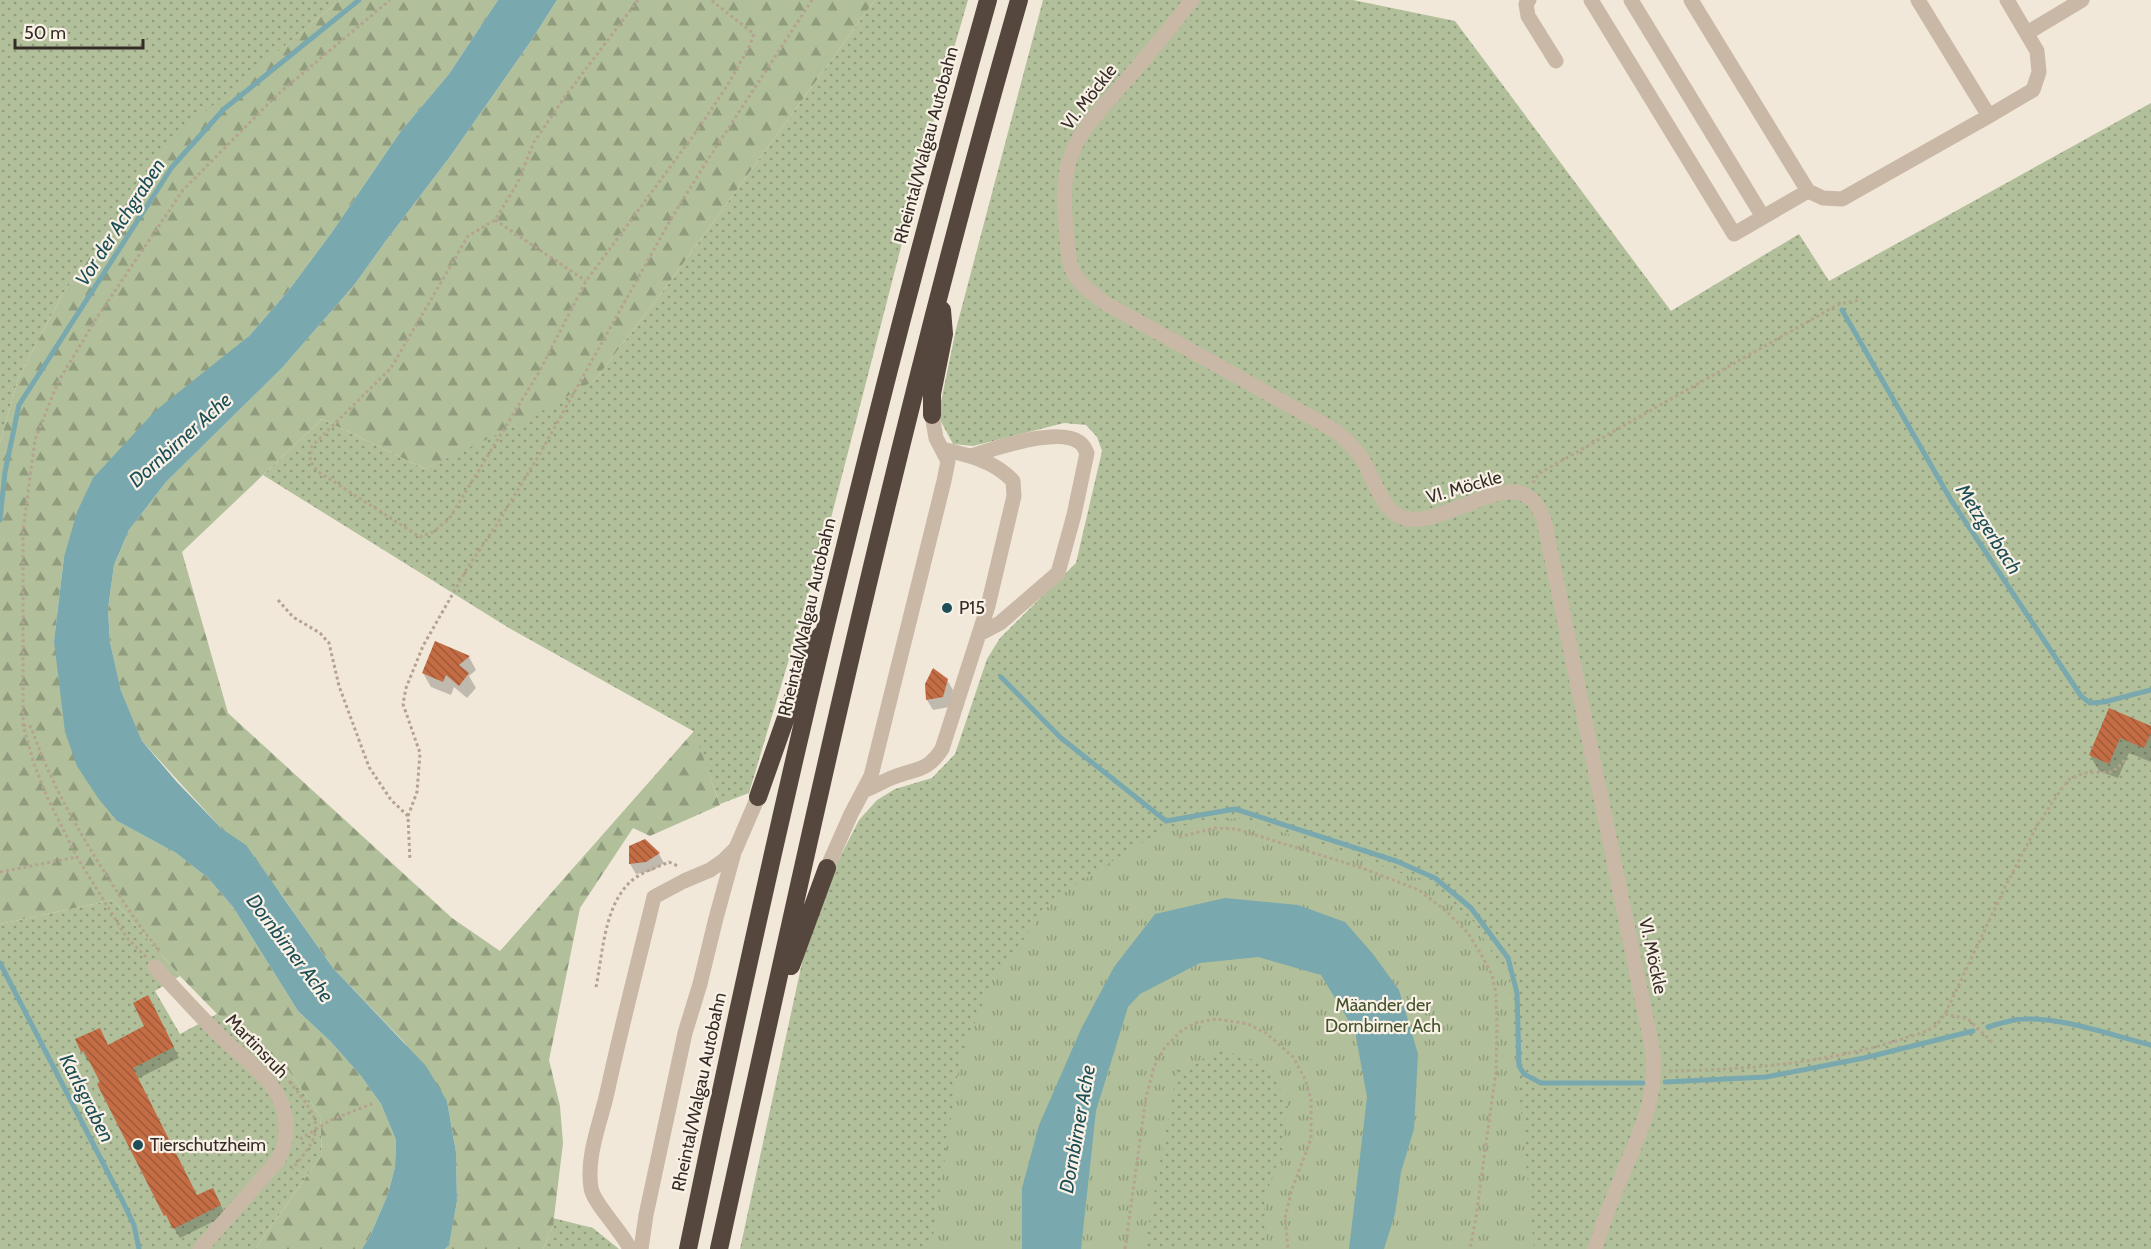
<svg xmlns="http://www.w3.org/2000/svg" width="2151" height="1249" font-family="Cabin,sans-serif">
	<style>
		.grass { fill: url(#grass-dots) }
		.forest { fill: url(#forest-firs) }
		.park { fill: url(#park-tufts) }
		.water { fill: #79a8ae }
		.shadow { fill: #0003 }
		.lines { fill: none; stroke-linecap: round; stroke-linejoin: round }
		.stream { stroke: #79a8ae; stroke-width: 5 }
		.building { fill: url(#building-back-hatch) }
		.path { stroke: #b5a290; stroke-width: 3; stroke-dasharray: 3 3; stroke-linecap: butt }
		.minor { stroke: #c9b8a6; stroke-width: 15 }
		.highway { stroke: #56473e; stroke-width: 18 }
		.poi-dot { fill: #1d4e56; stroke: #f9f1e6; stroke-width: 2 }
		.labels { text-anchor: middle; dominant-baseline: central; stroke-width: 4.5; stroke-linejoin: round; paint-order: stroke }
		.street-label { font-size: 18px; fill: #352c27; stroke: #f9f1e6 }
		.poi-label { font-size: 18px; fill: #352c27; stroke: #f9f1e6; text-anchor: start }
		.park-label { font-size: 18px; fill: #42532b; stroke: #f9f1e6 }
		.water-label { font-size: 20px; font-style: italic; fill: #1d4e56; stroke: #f9f1e6 }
	</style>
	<defs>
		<pattern id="grass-dots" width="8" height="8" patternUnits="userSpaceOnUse" patternTransform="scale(1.5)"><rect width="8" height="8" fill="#b1c09a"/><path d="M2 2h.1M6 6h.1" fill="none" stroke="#919c7e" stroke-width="1.8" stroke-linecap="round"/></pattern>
		<pattern id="forest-firs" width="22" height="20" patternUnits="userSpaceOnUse" patternTransform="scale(1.5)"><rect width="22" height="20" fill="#b1c09a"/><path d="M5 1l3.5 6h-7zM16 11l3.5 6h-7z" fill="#919c7e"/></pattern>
		<pattern id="park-tufts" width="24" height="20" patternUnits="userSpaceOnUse" patternTransform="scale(1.5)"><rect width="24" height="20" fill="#b1c09a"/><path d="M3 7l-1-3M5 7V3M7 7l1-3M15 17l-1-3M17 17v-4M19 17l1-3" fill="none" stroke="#919c7e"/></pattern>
		<pattern id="building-back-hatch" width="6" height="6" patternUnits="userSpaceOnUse" patternTransform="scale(1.5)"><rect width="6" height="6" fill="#c46c44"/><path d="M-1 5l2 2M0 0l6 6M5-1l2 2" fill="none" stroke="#a05939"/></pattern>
	</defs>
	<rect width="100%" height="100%" fill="#f1e8da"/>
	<!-- grass -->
	<path class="grass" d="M0,0H340L170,142L61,297L18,379L0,443Z
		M875,0H968L940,96L830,522L749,793L720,804L693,731L509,628L263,475L322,419L425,469L595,380L666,287Z
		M1043,0H1353L1455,21L1671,311L1799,234L1829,281L2151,103V1249H740L806,944L837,863L859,820L877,800L895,789L932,778L955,754L987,659L1000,638L1076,563L1102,451L1097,437L1086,425L1064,423L973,446L953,444L938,416L956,329Z
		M113,900L180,976L155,991L180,1034L217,1014L287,1068L320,1116L322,1155L255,1249H0V924Z
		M553,1218L593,1228L619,1249H543L553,1226Z"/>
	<!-- forest -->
	<path class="forest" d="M340,0H498L449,74L401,131L332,232L289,290L249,336L222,359L64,557L54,641L117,821L176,853L208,878L233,907L298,1011L331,1042L361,1076L381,1104L396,1140L395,1167L388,1194L370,1236L362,1249H255L322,1155L320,1116L287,1068L217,1014L180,976L113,900L0,924V443L18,379L61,297L170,141Z
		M557,0H875L666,287L595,380L519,424L425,469L322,419L182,552L228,713L452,918L500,951L694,731L720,805L650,836L633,828L580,908L549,1060L560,1106L563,1143L553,1226L543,1249H445L449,1244L457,1201L456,1152L447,1101L404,1042L333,968L281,894L142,741L121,692L110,642L108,609L114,565L129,530L166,482L282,368L355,284L385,242L449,158L531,41Z"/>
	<!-- park -->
	<path class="park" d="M1238,818L1337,850L1429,883L1473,921L1509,981L1534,1249H1267L1264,1199L1282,1151L1288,1104L1267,1064L1222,1050L1177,1071L1144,1249H931L960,1059L991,983L1052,901L1098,870L1166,828Z"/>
	<!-- water -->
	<path class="water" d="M498,0H557L531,41L449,158L385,242L355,284L282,368L166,482L129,530L114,565L108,609L110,642L121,691L142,741L176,781L222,829L246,845L333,968L426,1066L447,1101L456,1152L457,1201L449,1245L445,1249H362L370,1236L388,1194L395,1167L396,1140L381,1104L361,1076L331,1042L298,1011L233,907L208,878L176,853L117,821L98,798L77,766L65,732L54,641L64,557L77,512L93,478L155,411L249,336L289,290L332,232L401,131L449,74Z
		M1225,898L1298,905L1345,922L1373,954L1399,990L1418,1054L1414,1129L1401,1172L1395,1214L1384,1249H1349L1367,1097L1355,1031L1321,975L1258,957L1200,963L1140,994L1128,1007L1096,1111L1081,1249H1022V1188L1039,1125L1081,1029L1114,967L1155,914Z"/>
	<!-- shadow -->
	<path class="shadow" d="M469,657L476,670L469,676L476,688L467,698L454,687L451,695L431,687L423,673Z
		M947,680L953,690L949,707L933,710L927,700Z
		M2110,710L2151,728V762L2129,753L2118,778L2099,771L2090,755Z
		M630,847L659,854L664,863L652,871L636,874L630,864Z
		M154,1007L179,1058L137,1079L197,1197L218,1200L226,1215L180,1238L166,1215L99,1084L102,1083L91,1060L88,1062L77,1040L108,1046L146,1027Z"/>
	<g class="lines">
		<!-- stream -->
		<path class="stream" d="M1842,310L1951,500L2081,696L2090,703L2104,702L2151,690
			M0,520L5,472L19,405L172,167L224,109L359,0
			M1001,677L1061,738L1166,821L1235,809L1396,861L1435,878L1471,908L1508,958L1517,993L1519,1066L1524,1074L1541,1083H1643
			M0,963L122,1200L134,1225L139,1249
			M1988,1027C1999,1024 2012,1019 2024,1019C2067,1018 2110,1035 2151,1045
			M1665,1082L1766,1077L1864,1058L1973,1031"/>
	</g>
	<!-- building -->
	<path class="building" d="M435,641L470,656L459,665L469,673L459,686L446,675L443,682L422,673Z
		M933,668L948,679L943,697L926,700L925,684Z
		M2109,708L2151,726V733L2144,748L2120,738L2109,764L2089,755Z
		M645,839L660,853L646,862L629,864V846Z
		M148,995L174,1047L133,1068L197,1195L213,1188L221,1205L173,1229L166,1215L164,1216L97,1084L100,1082L84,1051L81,1052L75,1039L100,1028L108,1045L144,1026L133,1003Z"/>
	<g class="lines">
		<!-- path -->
		<path class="path" d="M638,0L564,98L534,142L517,184L495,220L468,236L391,368L312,446L310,461L317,471L420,537L433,532L449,519L539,372L586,281L696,132L727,86L749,47L754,34L711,0
			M495,220L586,281
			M1533,483L1538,474L1839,304L1861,300
			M278,600L293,617L320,633L329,643L339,686L369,767L391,800L408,816L410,861
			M23,725L31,727C50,782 78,831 109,879C125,904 140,929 160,951
			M408,816L417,792L420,753L403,704L406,688L423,646L468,567L497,524L538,457L671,219L705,164L812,0
			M1179,837L1215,828L1236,829L1359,867L1419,890L1446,911L1468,933L1482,956L1492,975L1496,994L1497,1027L1496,1071L1476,1217L1470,1249
			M0,872L77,857
			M146,957L127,938L77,857L47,797L34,764L23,725V531L35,440L58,382L96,319L183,190L278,94L390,0
			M596,987C603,953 604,901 635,878C645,871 658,867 669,862L678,866
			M1945,1014L1968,1019L1994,1044
			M1669,1071C1747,1070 1827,1063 1902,1039C1913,1035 1927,1033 1936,1025C1939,1022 1942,1018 1945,1014L2006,885L2038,824L2062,788L2070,779L2084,773L2111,772L2118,768L2124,760
			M289,1081C321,1121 327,1129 292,1169
			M300,1139L331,1120L374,1103
			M1125,1249L1146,1097L1154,1067L1165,1047L1181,1031L1195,1023L1217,1019L1248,1024L1266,1033L1293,1057L1305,1079L1311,1099V1139L1292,1189L1285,1218L1288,1249"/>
		<!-- minor -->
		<path class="minor" d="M1192,0C1168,32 1142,61 1116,92C1101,109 1085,126 1075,146C1063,170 1063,202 1066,227C1070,272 1068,276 1105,303L1334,430C1344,438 1353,445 1360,456C1374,475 1380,511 1404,518C1439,528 1501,476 1529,497C1537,503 1540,511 1544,520L1653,1052C1657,1098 1641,1130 1624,1171C1613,1197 1603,1222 1595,1249
			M1529,0L1526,4L1528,16L1556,61
			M1591,0L1734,234L1808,191L1691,0
			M1631,0L1763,217
			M1918,0L1989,116
			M2027,33L2082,0
			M1808,191L1823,198L1842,199L1989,116L2033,90L2039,72L2037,51L2007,0
			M971,456C995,448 1058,427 1079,442C1083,444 1085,449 1087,453L1074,515L1058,573L1000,623L979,634
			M863,791C874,787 883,781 894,777C916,768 927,772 942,749L988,606L1014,496L1013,481C995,461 968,455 942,449
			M827,868L851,814L871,776L944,481L948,461L936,438L932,415
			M155,967C177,991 199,1015 222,1038C241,1056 267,1074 279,1098C289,1117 288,1142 278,1160L200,1249
			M630,1249C622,1231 593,1203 591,1188C586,1156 600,1124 607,1093C621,1028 638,963 654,897L684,881L710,870L723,861L736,848L758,797
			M641,1249L646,1215L685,1033L700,984L716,918L735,849"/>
		<!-- highway -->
		<path class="highway" d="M932,415V394L944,334L942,310
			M758,797L795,692L806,650L823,633
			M791,966L827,868
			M688,1249C774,829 872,412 988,0
			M719,1249C810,831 901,412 1019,0"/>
	</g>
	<!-- markers -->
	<g class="poi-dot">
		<circle cx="947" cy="608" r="6"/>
		<circle cx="138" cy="1145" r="6"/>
	</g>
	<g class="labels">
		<!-- street labels -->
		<g class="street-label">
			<text transform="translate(1089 97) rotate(-52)">VI. Möckle</text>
			<text transform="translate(926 145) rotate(-75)">Rheintal/Walgau Autobahn</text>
			<text transform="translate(1464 487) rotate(-16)">VI. Möckle</text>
			<text transform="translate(807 617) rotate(-77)">Rheintal/Walgau Autobahn</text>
			<text transform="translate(1653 956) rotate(78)">VI. Möckle</text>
			<text transform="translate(257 1046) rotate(46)">Martinsruh</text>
			<text transform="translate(699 1092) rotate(-78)">Rheintal/Walgau Autobahn</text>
		</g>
		<!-- poi labels -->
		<g class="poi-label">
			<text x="959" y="608">P15</text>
			<text x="150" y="1145">Tierschutzheim</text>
		</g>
		<!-- park labels -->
		<g class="park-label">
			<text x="1383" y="1005">Mäander der<tspan x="1383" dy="21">Dornbirner Ach</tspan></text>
		</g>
		<!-- water labels -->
		<g class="water-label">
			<text transform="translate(120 222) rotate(-57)">Vor der Achgraben</text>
			<text transform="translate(180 440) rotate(-42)">Dornbirner Ache</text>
			<text transform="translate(1989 529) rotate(57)">Metzgerbach</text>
			<text transform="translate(290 948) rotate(53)">Dornbirner Ache</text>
			<text transform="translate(87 1098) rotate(63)">Karlsgraben</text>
			<text transform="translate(1077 1129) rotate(-80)">Dornbirner Ache</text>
		</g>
	</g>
	<!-- scale -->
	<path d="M15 39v9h128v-9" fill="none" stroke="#352c27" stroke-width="3"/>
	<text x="24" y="39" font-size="18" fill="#352c27" stroke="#f9f1e6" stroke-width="4.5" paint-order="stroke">50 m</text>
</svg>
